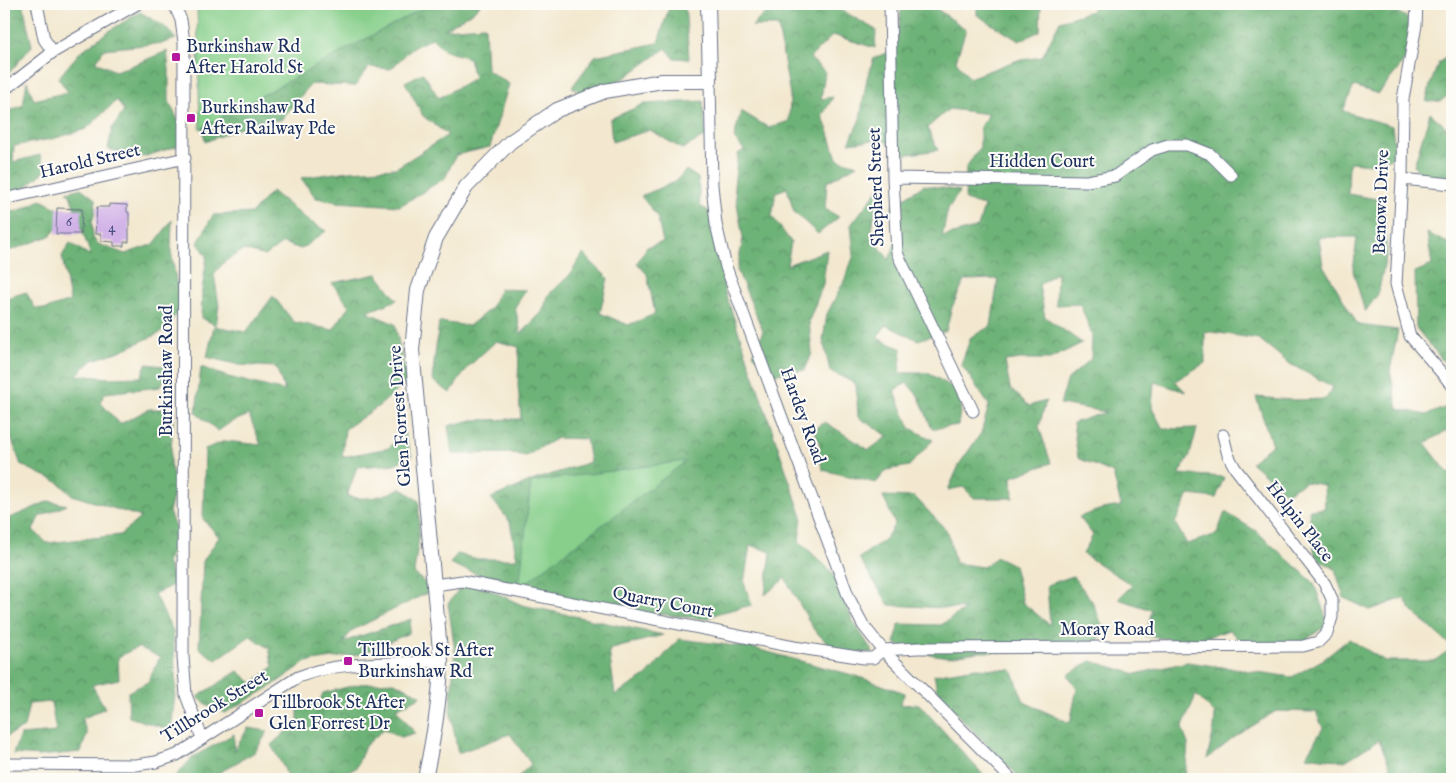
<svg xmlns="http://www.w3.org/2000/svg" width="1456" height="783" font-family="'IM FELL English',serif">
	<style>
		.forest { fill: url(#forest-crowns); stroke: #44706a }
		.green { fill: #87cf8b; stroke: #517f74 }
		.building { fill: #d2b3e8 }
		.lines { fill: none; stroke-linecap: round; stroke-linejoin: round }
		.minor-casing { stroke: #677086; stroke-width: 13 }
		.tertiary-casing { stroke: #677086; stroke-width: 16 }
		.minor { stroke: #fff; stroke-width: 11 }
		.tertiary { stroke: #fff; stroke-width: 14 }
		.poi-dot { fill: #b5179e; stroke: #fdfcf7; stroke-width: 2 }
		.labels { text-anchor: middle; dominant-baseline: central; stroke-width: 4; stroke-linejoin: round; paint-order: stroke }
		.number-label { font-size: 15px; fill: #495080 }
		.poi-label { font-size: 18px; fill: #1b2f5e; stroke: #fdfcf7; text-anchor: start }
		.street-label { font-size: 18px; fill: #1b2f5e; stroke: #fdfcf7 }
	</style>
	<defs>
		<pattern id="forest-crowns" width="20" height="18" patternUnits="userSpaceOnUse" patternTransform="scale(1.25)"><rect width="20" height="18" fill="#6db277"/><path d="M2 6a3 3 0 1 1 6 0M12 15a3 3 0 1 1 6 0" fill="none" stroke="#599165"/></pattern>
	</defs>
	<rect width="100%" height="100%" fill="#fdfcf7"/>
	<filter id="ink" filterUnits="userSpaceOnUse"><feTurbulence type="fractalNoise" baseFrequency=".02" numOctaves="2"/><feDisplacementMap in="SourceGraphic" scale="10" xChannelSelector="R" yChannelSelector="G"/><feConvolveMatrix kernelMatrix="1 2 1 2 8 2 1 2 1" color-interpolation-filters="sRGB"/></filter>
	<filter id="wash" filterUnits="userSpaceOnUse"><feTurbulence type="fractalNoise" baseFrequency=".0096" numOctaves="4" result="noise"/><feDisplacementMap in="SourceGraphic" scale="20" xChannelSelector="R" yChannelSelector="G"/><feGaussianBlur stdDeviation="1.12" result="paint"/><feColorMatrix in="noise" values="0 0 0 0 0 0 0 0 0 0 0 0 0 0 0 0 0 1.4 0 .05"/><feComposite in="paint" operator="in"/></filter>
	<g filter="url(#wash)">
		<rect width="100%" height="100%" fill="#f3e8cf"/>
		<!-- forest -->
		<path class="forest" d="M7,4H23L32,46L4,79V5L5,6Z
			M395,4H481L473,12L444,29L485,26L487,70L509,84L490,147L456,155L445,178L400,206L337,202L316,198L301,178L349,171L396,168L448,135L423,116L405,82L423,73L439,98L474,78L469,58L445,51L432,38L412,48L391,69L369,67L355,86L311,84L281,120L257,121L205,142L201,117Z
			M670,4H685L689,59L674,58L666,48L626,77L585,95L572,87L595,56L658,43Z
			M775,4H837L838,8L876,30L875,48L833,35L810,58L825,72L821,99L833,97L822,116L829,133L837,159L857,165L827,182L825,209L839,217L818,234L794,212L787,188L776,192L772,216L791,242L787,265L827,250L823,284L809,321L812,353L805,370L775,374L753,354L763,331L737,270L743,238L734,186L738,154L744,150L734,138L741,111L769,128L789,121L790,96L778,26H752Z
			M902,4H936L934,7L966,29L956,61L969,78L1015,61L1042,57L1060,21L1091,11L1097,4H1382L1406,17L1418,41L1396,72L1378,94L1354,86L1343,111L1392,126L1396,157L1370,164L1351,162L1349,163L1348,194L1383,200L1387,252L1378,294L1365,312L1353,271L1357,237H1319L1323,265L1358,325L1398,330L1390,371L1398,409L1426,415L1452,405V428L1425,443L1449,474L1452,471V647L1411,610L1404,598L1370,610L1344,598L1335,569L1315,557L1309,510L1325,508L1324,485L1305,482L1286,493L1251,462L1272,445L1256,397L1291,400L1326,399L1333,387L1290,364L1259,339L1205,331V363L1175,381L1186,392L1154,382L1152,408L1163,429L1197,428L1190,455L1179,474L1224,477L1216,498L1189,495L1175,523L1187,544L1217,534L1225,512L1256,531L1314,583L1328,624L1303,642L1244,645L1229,630L1193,642L1145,636L1152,610L1118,599L1132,585L1083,554L1093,535L1079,517L1102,509L1121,506L1113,473L1078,458L1073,423L1106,412L1060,404L1068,379L1091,359L1092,335L1080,304L1056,305L1057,272L1039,285L1045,317L1082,343L1050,359H1020L1005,361L1010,388L1029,406L1046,401L1039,427L1051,463L1012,477L1013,498H974L963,487L948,490L960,463L981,433L989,405L961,364L971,337L991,326L998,279L965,280L952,307L946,331L918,340L886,325L877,338L902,349L899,373H928L963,393L958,425L932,429L919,397L907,383L894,390L910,428L933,440L909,466L887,470L876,483L823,470L818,454L820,445L814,430L825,422L869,450L888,436L858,417L856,384L830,371L823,340L827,314L845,279L854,255L851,225L879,188L871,235L889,260L897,238L892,206L924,185L960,191L948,209L942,237L978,227L984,206L965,200L966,167L980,148V127L989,114L949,109L927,128L938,150L902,155L882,139L849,143L860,119L867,78L874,58L896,49Z
			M977,4H1041L1040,31L1019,41L977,15Z
			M140,12L164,26L176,39L164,43L104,49L96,62L115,71L131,66L167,51L169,70V101L181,127L184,144L143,157L108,149L112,129L124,111L117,100L86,129L56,138L14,146L13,162L40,155L45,171L17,194L4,187V113L23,105L27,81L34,100L68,92L58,78L80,52L109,31Z
			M1452,54V92L1441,101L1426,102L1430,85L1439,62Z
			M703,101L706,136L682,149L650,130L612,142L610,119L644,104Z
			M1430,113L1452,132V177L1442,178L1425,182L1414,165Z
			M686,170L698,178L700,206L718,216L725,292L802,517L799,541L833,573L853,621L873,652L839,654L814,630L785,578L765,595L771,552L750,545L744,583L752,605L719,613L706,619L620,610L513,587L450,564L457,554L478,559H517L510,522L491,498L537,479L590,462L586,439L557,438L526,456L511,453L452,454L448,426L472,420L521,419L518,385L519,347L496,341L468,367L450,393L432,380L439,322L469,326L491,308L500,289L526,290L515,307L521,334L542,312L549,294L569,276L583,254L608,278L600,313L628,325L655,314L647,274L637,263L647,247L663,242L657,216L641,196L675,182Z
			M81,188L95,199V212L92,222L93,238L98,244L125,254L154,244L172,220L171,251L181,309L160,333L120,351L93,360L76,375L108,378L141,377L146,364L172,367L160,387L105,393L100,402L120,424L149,409H174L170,464L176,486L169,512L179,538L167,562L175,584L154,594L173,631L176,686L171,730L129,717L128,692L148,682L160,657L138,647L118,657L119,679L92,685L105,708L82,719L87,734L81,752L39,756L13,754L20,735L56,732L51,702L29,704L24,727L4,738V511L10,518L49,501L67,505L39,517L33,530L47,543L120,535L141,517L72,495L58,482L21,465L4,418V299L26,292L35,308L46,309L70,301L62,256L70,243L91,256L70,195L67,192Z
			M272,191L307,220L326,231L301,249L283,243L265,256L244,250L225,261L214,274L219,306L216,325L201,318L202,290L207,256L198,243L213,215L252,213Z
			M41,200L69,214L50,236L6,252L4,249V213L20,210Z
			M1427,233L1452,245V372L1416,328L1415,272L1432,265Z
			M377,274L397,300L367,312L395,324L407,382L379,406L345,429L342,457L389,448L404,432L412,456L394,464L357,467L347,496C366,501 383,497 401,488L419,501V537L414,573L433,590L353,630L343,642L411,619L409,633L361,654L306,662L272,686L225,713L210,707L197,697L238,671L252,683L273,667L269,648L250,636L216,660L199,648L203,561L219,537L203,519L205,449L225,441L261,445L249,415L231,422L218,431L196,413L201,367L228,377L285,391L276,367L239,365L207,357L214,326L246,332L273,296L294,322L333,330L349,306L332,283Z
			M883,496L915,497L948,532L955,563L983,567L997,557L1014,565L1023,603L1050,625L1047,585L1073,576L1092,601L1105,632L1089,651L977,652L948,657L906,650L895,643L899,624L941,625L965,609L889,605L859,558L885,539L895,524Z
			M473,582L522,605L663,635L609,650L615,695L646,676L679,639L753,648L856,676L905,693L899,705L919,704L987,779H953L934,774L929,779H516L531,764L510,734L458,753L450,710L455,650L448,604L463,583Z
			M1349,639L1385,661H1434L1452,648V779H1395L1379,740L1345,761L1306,756L1323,728L1316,712L1276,711L1235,737L1207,759L1214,729L1215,714L1196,695L1182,728L1188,744L1185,779H1021L938,695L934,675L976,668L1012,670L1024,702L1070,723L1077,688L1068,675L1091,661L1136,674L1187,662L1292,677L1324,659Z
			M394,682L422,696L396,709L415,733L401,737L384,729L365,746L356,768L338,777V779H288L284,768L271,745L298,721V699L318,706L323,693L360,684Z
			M248,728L268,731L255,752L208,779H173L193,757L234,734V751Z"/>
		<!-- green -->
		<path class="green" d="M197,4H430L200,129Z
			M685,461V462L519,588L531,482Z"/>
		<g id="blocks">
			<!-- building -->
			<path class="building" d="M109,204L127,205V212L129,213V242H124V246H114V242L101,241V234H95L97,207H109Z
				M57,208L82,209L81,234H56Z"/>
		</g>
	</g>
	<g filter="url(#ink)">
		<use href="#blocks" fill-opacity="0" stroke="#677086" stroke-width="1"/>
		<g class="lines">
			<!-- minor casing -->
			<g class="minor-casing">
				<path id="minor" d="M37,4L44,39L53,52
					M174,4L181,20L184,42L183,657L186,695L202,738
					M890,4L893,178L897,253L973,411
					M1417,4L1416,25L1403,99L1402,179L1396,284L1410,336L1452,385
					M710,81L712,185L716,224L726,267L849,598L863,625L883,650L1011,779
					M4,90L53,52L137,4
					M893,178L1087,181L1115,176L1152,150L1168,145H1187L1210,154L1231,175
					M1402,179L1452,184
					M4,199L185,158
					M434,585L462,581L794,647L864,658H873L883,650L918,648L1303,646L1318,642L1327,633L1332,617V599L1325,584L1235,468L1228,455L1223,435
					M4,764L136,765L156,762L177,755L298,677C344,659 393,665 441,661"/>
			</g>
			<!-- tertiary casing -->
			<g class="tertiary-casing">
				<path id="tertiary" d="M425,779C433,740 440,702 441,661L412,350L418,290L436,238L466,187L510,142L557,110L605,91L662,81H710L708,4"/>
			</g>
			<!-- minor -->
			<use href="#minor" class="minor"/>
			<!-- tertiary -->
			<use href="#tertiary" class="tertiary"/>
		</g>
	</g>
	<!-- markers -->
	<g class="poi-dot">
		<rect x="171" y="52" width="10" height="10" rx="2.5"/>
		<rect x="186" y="113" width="10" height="10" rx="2.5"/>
		<rect x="343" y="656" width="10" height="10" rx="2.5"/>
		<rect x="254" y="708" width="10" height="10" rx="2.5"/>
	</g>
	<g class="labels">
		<!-- number labels -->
		<g class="number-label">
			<text x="69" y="221">6</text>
			<text x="112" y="227">4</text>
		</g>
		<!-- poi labels -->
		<g class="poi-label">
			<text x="186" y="47">Burkinshaw Rd<tspan x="186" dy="21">After Harold St</tspan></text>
			<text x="201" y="108">Burkinshaw Rd<tspan x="201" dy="21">After Railway Pde</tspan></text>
			<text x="358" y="651">Tillbrook St After<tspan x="358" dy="21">Burkinshaw Rd</tspan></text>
			<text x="269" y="703">Tillbrook St After<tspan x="269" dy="21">Glen Forrest Dr</tspan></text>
		</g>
		<!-- street labels -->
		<g class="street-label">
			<text transform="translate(90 162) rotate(-13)">Harold Street</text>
			<text x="1042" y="162">Hidden Court</text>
			<text transform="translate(877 187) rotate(-92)">Shepherd Street</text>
			<text transform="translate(1382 202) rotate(-88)">Benowa Drive</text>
			<text transform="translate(167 371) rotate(-90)">Burkinshaw Road</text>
			<text transform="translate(401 416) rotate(-94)">Glen Forrest Drive</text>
			<text transform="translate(802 416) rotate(70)">Hardey Road</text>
			<text transform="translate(1299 522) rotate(52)">Holpin Place</text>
			<text transform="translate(663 603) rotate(11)">Quarry Court</text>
			<text x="1107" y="630">Moray Road</text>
			<text transform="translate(215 707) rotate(-32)">Tillbrook Street</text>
		</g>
	</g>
	<!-- margin -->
	<rect width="1456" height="783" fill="none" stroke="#fdfcf7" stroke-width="20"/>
</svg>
